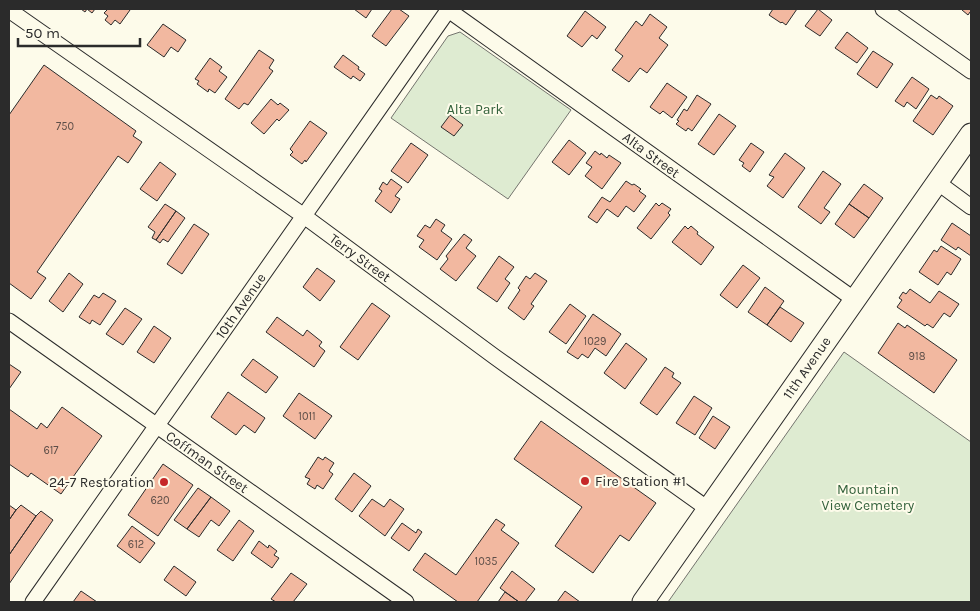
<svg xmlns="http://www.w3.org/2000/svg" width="980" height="611" font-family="Karla,sans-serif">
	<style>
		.green { fill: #deebd1; stroke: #74746e }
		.building { fill: #f2b8a0; stroke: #2b2b2b }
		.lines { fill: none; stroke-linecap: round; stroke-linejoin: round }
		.street-casing { stroke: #2b2b2b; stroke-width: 17 }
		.secondary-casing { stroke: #2b2b2b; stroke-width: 23 }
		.street { stroke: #fdfbea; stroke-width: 15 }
		.secondary { stroke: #fdfbea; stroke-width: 21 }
		.poi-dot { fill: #c62828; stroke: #fdfbea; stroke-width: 2 }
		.labels { text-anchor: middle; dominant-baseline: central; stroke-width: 4; stroke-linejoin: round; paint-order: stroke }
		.number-label { font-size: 11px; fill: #5d4e48 }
		.park-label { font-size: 14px; fill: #34623c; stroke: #fdfbea }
		.street-label { font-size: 14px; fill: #2b2b2b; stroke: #fdfbea }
		.poi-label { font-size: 14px; fill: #2b2b2b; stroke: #fdfbea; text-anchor: start }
	</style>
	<rect width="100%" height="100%" fill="#fdfbea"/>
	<!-- green -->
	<path class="green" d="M460,32L571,110L508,199L391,118L448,36Z
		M844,352L971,442V602H668Z"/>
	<!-- building -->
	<path class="building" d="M81,9H95L92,13L87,9L85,12Z
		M108,9H128L130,10L120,24L115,20L111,25L105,20L108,16L104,13Z
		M354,9H372L366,18Z
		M392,9H399L409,16L386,46L372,36Z
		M773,9H797L786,25L782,22L781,23L769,15Z
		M818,9L832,20L820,36L805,26Z
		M963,9H971V13L970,12L968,15L962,10Z
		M585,11L606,27L597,39L592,35L582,47L567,36Z
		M650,14L667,27L659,38L668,45L647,73L640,68L629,82L612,70L623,56L615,50L636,21L642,26Z
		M163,24L186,40L178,52L171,47L164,57L147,45Z
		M847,32L868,48L857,63L835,48Z
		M259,50L274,60L269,68L273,71L248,105L244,103L239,109L225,99Z
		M873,51L893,64L877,88L857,74Z
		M343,55L359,67L358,69L365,74L360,81L353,76L351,79L334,67Z
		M210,58L222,67L219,71L227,77L215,93L209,89L208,92L197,84L199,81L195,79Z
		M44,65L136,131L133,136L142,142L128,163L118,156L37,272L46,278L31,299L9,283V115Z
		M912,77L929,89L916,109L907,102L904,107L895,101Z
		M667,83L687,97L672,118L663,111L660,114L650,107Z
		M697,95L711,104L692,131L688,128L686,131L676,124L679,121L677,120L684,109L687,111Z
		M931,95L937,99L939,96L953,106L933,135L913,121Z
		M271,99L278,105L280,103L289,110L279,121L277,119L264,134L251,123Z
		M719,114L736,126L714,155L698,144Z
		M450,115L463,125L454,136L441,127Z
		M310,121L327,133L306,162L305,160L302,164L290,155L293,152L290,149Z
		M569,140L586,153L569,175L552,162Z
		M411,143L428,155L408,183L391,171Z
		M751,143L764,152L750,172L742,166L744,163L739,160Z
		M595,151L600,155L601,153L607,158L609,155L621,163L602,189L585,176L592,167L586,163Z
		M785,153L805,168L783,198L767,186L774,177L769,175Z
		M160,162L176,174L157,201L140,189Z
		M823,171L841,184L824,208L830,212L821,224L798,207Z
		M391,179L402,187L395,196L400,199L391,213L375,201L382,191L379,189L383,182L387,185Z
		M626,181L632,185L634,184L641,189L639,191L646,196L634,212L626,206L618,217L607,209L597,223L588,217L602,197L610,202Z
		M864,184L883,198L869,218L849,204Z
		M656,203L659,206L662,203L671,209L668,213L670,215L651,239L637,228Z
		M165,204L176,211L156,240L152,238L155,232L148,227Z
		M849,204L869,218L854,238L835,224Z
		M176,211L185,218L168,242L163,239L160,243L156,240Z
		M436,219L445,225L441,231L452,239L437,260L419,247L424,240L417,236L425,225L430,228Z
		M952,223L971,236V256L958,247L956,250L941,240Z
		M194,224L209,234L182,274L167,264Z
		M685,226L688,229L691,226L698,232L697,234L714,247L701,265L672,242Z
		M464,234L472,240L466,248L476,256L456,281L440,269L448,259L446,256Z
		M941,246L961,259L951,275L947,272L938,285L919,272L934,250L937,252Z
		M499,256L514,267L505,279L510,283L497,302L477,288Z
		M743,265L760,278L737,308L720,295Z
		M317,268L335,281L320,301L303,287Z
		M69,273L83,284L63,312L49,301Z
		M535,273L547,281L531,304L534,306L524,320L508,308L520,290L518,288L526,276L530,279Z
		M765,287L784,301L767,325L748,312Z
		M910,289L930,303L939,291L959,304L950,317L944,313L933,328L927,324L925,326L897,307L902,300L899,298L903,292L906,294Z
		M103,293L116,301L100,325L92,320L90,324L79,317L94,295L99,298Z
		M372,303L390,316L358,360L340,347Z
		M570,304L586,316L566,344L549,332Z
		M780,307L804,323L791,342L767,325Z
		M125,308L142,319L123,345L106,334Z
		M593,314L621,334L606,356L595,348L588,358L582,354L578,359L567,352Z
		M277,317L303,336L307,330L322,342L319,346L325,351L314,367L266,332Z
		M898,323L905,328L907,325L957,360L934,393L878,353Z
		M154,326L171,338L154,363L137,352Z
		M626,343L647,359L625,389L604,373Z
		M253,359L278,377L266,393L241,375Z
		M9,364L21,372L9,389Z
		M665,367L674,373L672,377L681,383L657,415L640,403Z
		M228,392L265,418L255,433L244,425L236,435L211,417Z
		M299,393L332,416L315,439L283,416Z
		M694,396L712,408L695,435L676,423Z
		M62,407L102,436L61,494L31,473L28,477L9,464V409L37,429L41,423L47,428Z
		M713,416L730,427L715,449L699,438Z
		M541,421L656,503L629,541L620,535L593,573L555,546L582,507L514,459Z
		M318,457L323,460L325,457L334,463L329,471L333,474L323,489L317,485L315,489L307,484L310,479L305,477Z
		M163,464L193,485L158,536L128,515Z
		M354,473L371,486L352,512L335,499Z
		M198,488L211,497L187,529L174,520Z
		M211,497L230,511L219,526L211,520L199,537L187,529Z
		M372,499L384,507L390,499L404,509L385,536L359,516Z
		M9,505L16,510L9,520Z
		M21,505L36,516L9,555V520L16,510Z
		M41,511L53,520L9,584V555L36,516Z
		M496,519L505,525L501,530L519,543L477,602H458L413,570L425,553L456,575Z
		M239,520L254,531L233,561L217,550Z
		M402,523L416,533L418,529L422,532L409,551L391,538Z
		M132,526L155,543L140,563L117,546Z
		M259,541L268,548L269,545L277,551L274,555L279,558L272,568L251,553Z
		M174,566L196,582L186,596L164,580Z
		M512,571L535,589L525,602H519L500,588Z
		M291,573L307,584L293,602H276L271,599Z
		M81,591L97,602H73Z
		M565,591L580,602H557Z
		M505,592L519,602H498Z"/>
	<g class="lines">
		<!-- street casing -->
		<g class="street-casing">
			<path id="street" d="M447,9L855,300
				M883,9L971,71
				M9,10L304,216L495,357L708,509
				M937,182L971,207
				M9,321L406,602
				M33,602L449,9"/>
		</g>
		<!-- secondary casing -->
		<g class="secondary-casing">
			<path id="secondary" d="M643,602L971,134"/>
		</g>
		<!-- street -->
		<use href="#street" class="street"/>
		<!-- secondary -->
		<use href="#secondary" class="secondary"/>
	</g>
	<!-- markers -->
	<g class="poi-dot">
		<circle cx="585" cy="481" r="5"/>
		<circle cx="164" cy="482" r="5"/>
	</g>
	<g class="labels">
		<!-- number labels -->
		<g class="number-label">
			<text x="65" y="126">750</text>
			<text x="595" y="341">1029</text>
			<text x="917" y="356">918</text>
			<text x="307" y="416">1011</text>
			<text x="51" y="450">617</text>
			<text x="160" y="500">620</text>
			<text x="136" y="544">612</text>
			<text x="486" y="561">1035</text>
		</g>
		<!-- park labels -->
		<g class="park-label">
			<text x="475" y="109">Alta Park</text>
			<text x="868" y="489">Mountain<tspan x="868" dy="16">View Cemetery</tspan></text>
		</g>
		<!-- street labels -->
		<g class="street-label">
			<text transform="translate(651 155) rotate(36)">Alta Street</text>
			<text transform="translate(360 258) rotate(36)">Terry Street</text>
			<text transform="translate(241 306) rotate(-55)">10th Avenue</text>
			<text transform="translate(807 368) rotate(-55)">11th Avenue</text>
			<text transform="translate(207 462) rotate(35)">Coffman Street</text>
		</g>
		<!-- poi labels -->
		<g class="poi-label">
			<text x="595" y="481">Fire Station #1</text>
			<text x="154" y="482" text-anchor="end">24-7 Restoration</text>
		</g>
	</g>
	<!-- border -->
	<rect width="980" height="611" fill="none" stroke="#2b2b2b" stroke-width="20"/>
	<!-- scale -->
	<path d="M18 38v8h122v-8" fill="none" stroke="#2b2b2b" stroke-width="2.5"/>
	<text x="25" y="38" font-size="15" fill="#2b2b2b" stroke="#fdfbea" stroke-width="4" paint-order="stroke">50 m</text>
</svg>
